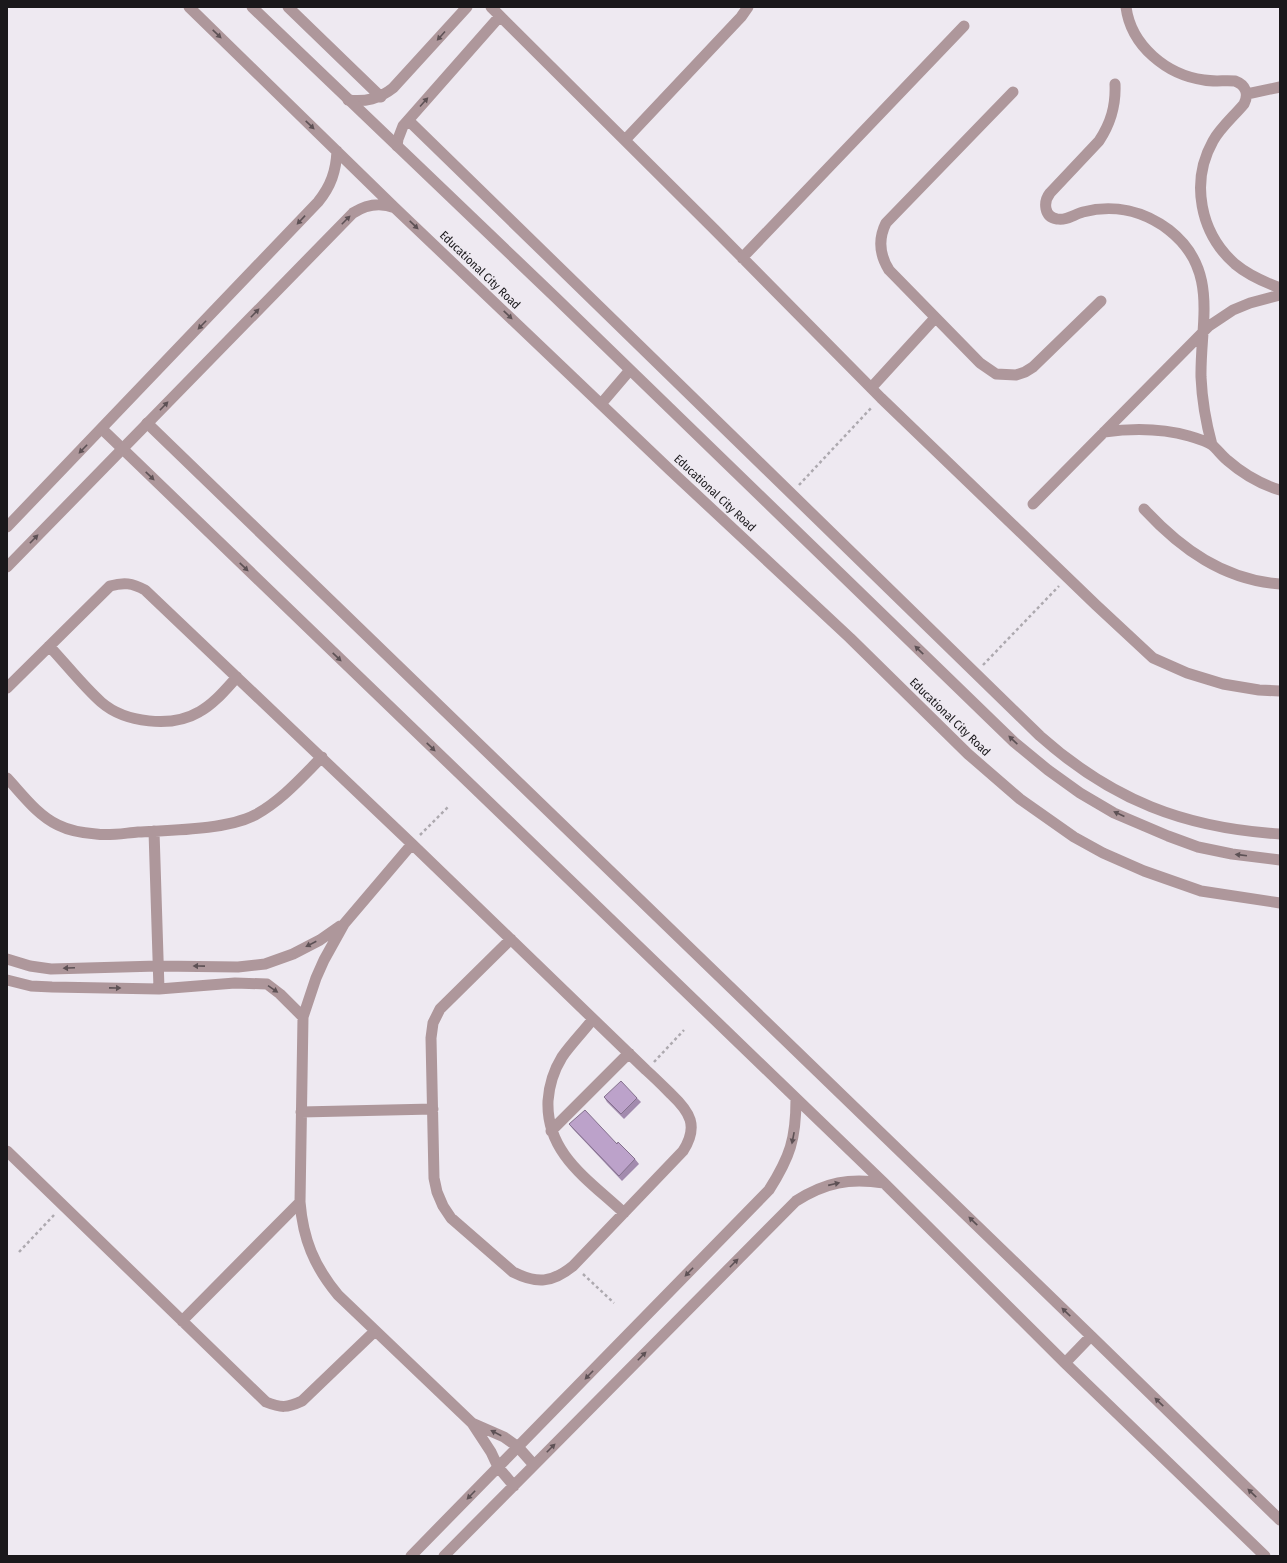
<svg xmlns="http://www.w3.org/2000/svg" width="1287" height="1563" font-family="'Fira Sans Condensed',sans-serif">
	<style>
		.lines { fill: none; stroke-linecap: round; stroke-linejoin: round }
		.path { stroke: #ada9af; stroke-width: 2.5; stroke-dasharray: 3 3; stroke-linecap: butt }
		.minor { stroke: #ae979b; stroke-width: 11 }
		.tertiary { stroke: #ae979b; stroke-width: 11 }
		.wall { fill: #a28bae }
		.building { fill: #bca2ca; stroke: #84718d }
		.oneway { fill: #5d5155 }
		.labels { text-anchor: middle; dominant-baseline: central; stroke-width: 3; stroke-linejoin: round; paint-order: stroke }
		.street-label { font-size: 12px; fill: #1a181b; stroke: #eee9f1 }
	</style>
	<rect width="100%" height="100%" fill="#eee9f1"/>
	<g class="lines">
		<!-- path -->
		<path class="path" d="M799,485L872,407
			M983,665L1059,586
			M420,835L449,806
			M654,1062L684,1030
			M19,1252L54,1215
			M583,1274L614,1303"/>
		<!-- minor -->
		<path class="minor" d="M288,7L381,97
			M491,7L714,229L881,398L1096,605L1153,658L1187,673L1223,684L1259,690L1280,691
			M1126,7C1131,46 1167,75 1204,80C1215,82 1225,80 1235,81C1246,85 1249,94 1244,104C1234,116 1220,128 1213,141C1190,182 1200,233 1235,264C1248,275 1264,282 1280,288
			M1115,84C1116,106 1111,123 1099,141L1050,193C1043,202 1044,217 1057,219C1066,221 1075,214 1083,212C1114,204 1144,211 1169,230C1220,270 1200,323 1201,377C1202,400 1206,423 1212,445
			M1013,92L886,223C878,239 879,254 889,270L980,363L996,374L1016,375L1025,372L1033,367L1101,301
			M1247,94L1280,87
			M348,100C366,102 379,99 393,88L467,7
			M408,120L1040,736C1112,800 1184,828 1280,834
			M625,140L741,17L748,7
			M397,146L398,139L403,126L500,16
			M742,258L964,26
			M871,388L935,318
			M147,423L1091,1336L1280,1520
			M102,429L884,1183L1065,1363L1265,1556
			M1104,432C1133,428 1161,428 1189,436C1196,438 1206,441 1212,445C1217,449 1222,456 1227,460C1243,474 1260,484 1280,490
			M1033,504L1209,326L1233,310L1250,303L1280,295
			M1144,509C1181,549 1224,580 1280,584
			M49,646C66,664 83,686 101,702C125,723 172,728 199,712C214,704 226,689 237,677
			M7,688L110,586C124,582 132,583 145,590L412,844L646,1070C655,1078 663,1086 671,1094C690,1112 699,1126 683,1151L573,1266C552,1283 537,1284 513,1272L451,1218L443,1206L437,1192L434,1178L431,1038L433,1023L440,1009L511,939
			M7,778C22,794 37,815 58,825C70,831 82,833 96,834C110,836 125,833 138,832C172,830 226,830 255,815C281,801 301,778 322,757
			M154,831L159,989
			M412,844L344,924L324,960L316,978L303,1017L300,1202C303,1239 314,1266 338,1295L472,1423L491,1452L498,1467L514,1486
			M7,959L30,966L51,969L158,966L238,967L265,964L293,954L320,940L340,926
			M7,980L31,986L52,987L159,989L235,983L267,984L280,994L303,1017
			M593,1019C583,1032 571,1044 562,1057C554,1070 549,1086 548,1101C546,1154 589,1180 624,1213
			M301,1112L433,1109
			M551,1131L629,1053
			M7,1151L266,1402C281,1408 287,1408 302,1401L375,1331
			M182,1321L300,1202
			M1065,1363L1091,1336
			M472,1423L504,1437L518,1447L534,1465
			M411,1556L769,1190C790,1157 796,1139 796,1099
			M444,1556L796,1201C826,1182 849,1178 884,1183"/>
		<!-- tertiary -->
		<path class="tertiary" d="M189,7L395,208L670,470L850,638L968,754L1020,799L1074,837L1103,853L1144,871L1201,891L1280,903
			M252,7L555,297L1014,742L1048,770L1080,793L1114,813L1168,836L1198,847L1232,854L1280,860
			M601,404L630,370
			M7,527L318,202C331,186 336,171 337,151
			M7,567L353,213C367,204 380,202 395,208"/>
	</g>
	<!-- wall -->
	<path class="wall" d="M604,1097L637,1098L641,1102L624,1119L607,1102Z
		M569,1124L617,1144L635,1159L639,1164L622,1181L573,1129Z"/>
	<!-- building -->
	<path class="building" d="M621,1081L637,1098L621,1114L604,1097Z
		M585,1110L617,1144L618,1142L635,1159L619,1176L569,1124Z"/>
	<!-- one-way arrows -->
	<defs><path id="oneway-solid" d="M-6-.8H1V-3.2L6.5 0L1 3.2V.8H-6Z"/></defs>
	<g class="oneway">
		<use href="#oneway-solid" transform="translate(217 34) rotate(44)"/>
		<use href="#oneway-solid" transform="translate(441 36) rotate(132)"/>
		<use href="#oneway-solid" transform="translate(424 102) rotate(-48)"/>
		<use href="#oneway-solid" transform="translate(310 125) rotate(44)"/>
		<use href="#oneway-solid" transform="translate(301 220) rotate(133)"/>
		<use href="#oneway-solid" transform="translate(346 220) rotate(-45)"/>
		<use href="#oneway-solid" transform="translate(414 225) rotate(44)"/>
		<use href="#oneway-solid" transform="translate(255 313) rotate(-46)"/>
		<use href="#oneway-solid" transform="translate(508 315) rotate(44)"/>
		<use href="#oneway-solid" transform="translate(202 325) rotate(134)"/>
		<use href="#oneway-solid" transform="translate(164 406) rotate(-46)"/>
		<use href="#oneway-solid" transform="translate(83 449) rotate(134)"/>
		<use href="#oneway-solid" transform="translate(150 476) rotate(44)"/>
		<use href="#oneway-solid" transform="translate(34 539) rotate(-46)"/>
		<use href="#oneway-solid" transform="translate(244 567) rotate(44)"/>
		<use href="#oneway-solid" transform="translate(919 650) rotate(-136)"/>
		<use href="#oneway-solid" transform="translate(337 657) rotate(44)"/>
		<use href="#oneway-solid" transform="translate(1013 740) rotate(-137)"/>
		<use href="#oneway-solid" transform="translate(431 747) rotate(44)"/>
		<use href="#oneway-solid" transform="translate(1119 814) rotate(-155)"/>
		<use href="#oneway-solid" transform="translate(1241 855) rotate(-173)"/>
		<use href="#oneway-solid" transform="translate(311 944) rotate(153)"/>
		<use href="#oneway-solid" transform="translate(199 966) rotate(-179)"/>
		<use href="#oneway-solid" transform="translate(69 968) rotate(178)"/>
		<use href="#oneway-solid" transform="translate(115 988) rotate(1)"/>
		<use href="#oneway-solid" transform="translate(273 989) rotate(34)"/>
		<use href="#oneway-solid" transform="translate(793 1138) rotate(101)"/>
		<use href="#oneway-solid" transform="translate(834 1184) rotate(-13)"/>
		<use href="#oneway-solid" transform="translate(973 1221) rotate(-136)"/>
		<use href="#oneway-solid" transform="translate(734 1263) rotate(-45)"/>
		<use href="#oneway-solid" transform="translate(689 1272) rotate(134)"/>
		<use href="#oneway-solid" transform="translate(1066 1312) rotate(-136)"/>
		<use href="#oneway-solid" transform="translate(642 1356) rotate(-45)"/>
		<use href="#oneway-solid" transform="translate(589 1375) rotate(134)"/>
		<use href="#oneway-solid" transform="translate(1159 1402) rotate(-136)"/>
		<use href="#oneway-solid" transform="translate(496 1433) rotate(-153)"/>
		<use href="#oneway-solid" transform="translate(551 1448) rotate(-45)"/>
		<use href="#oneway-solid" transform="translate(1252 1493) rotate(-136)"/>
		<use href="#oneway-solid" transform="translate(471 1495) rotate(134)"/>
	</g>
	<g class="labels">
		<!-- street labels -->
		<g class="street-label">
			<text transform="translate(480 270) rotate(44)">Educational City Road</text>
			<text transform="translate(715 493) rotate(43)">Educational City Road</text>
			<text transform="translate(950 717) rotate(44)">Educational City Road</text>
		</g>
	</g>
	<!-- border -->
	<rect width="1287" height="1563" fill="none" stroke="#1a181b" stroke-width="16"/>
</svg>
